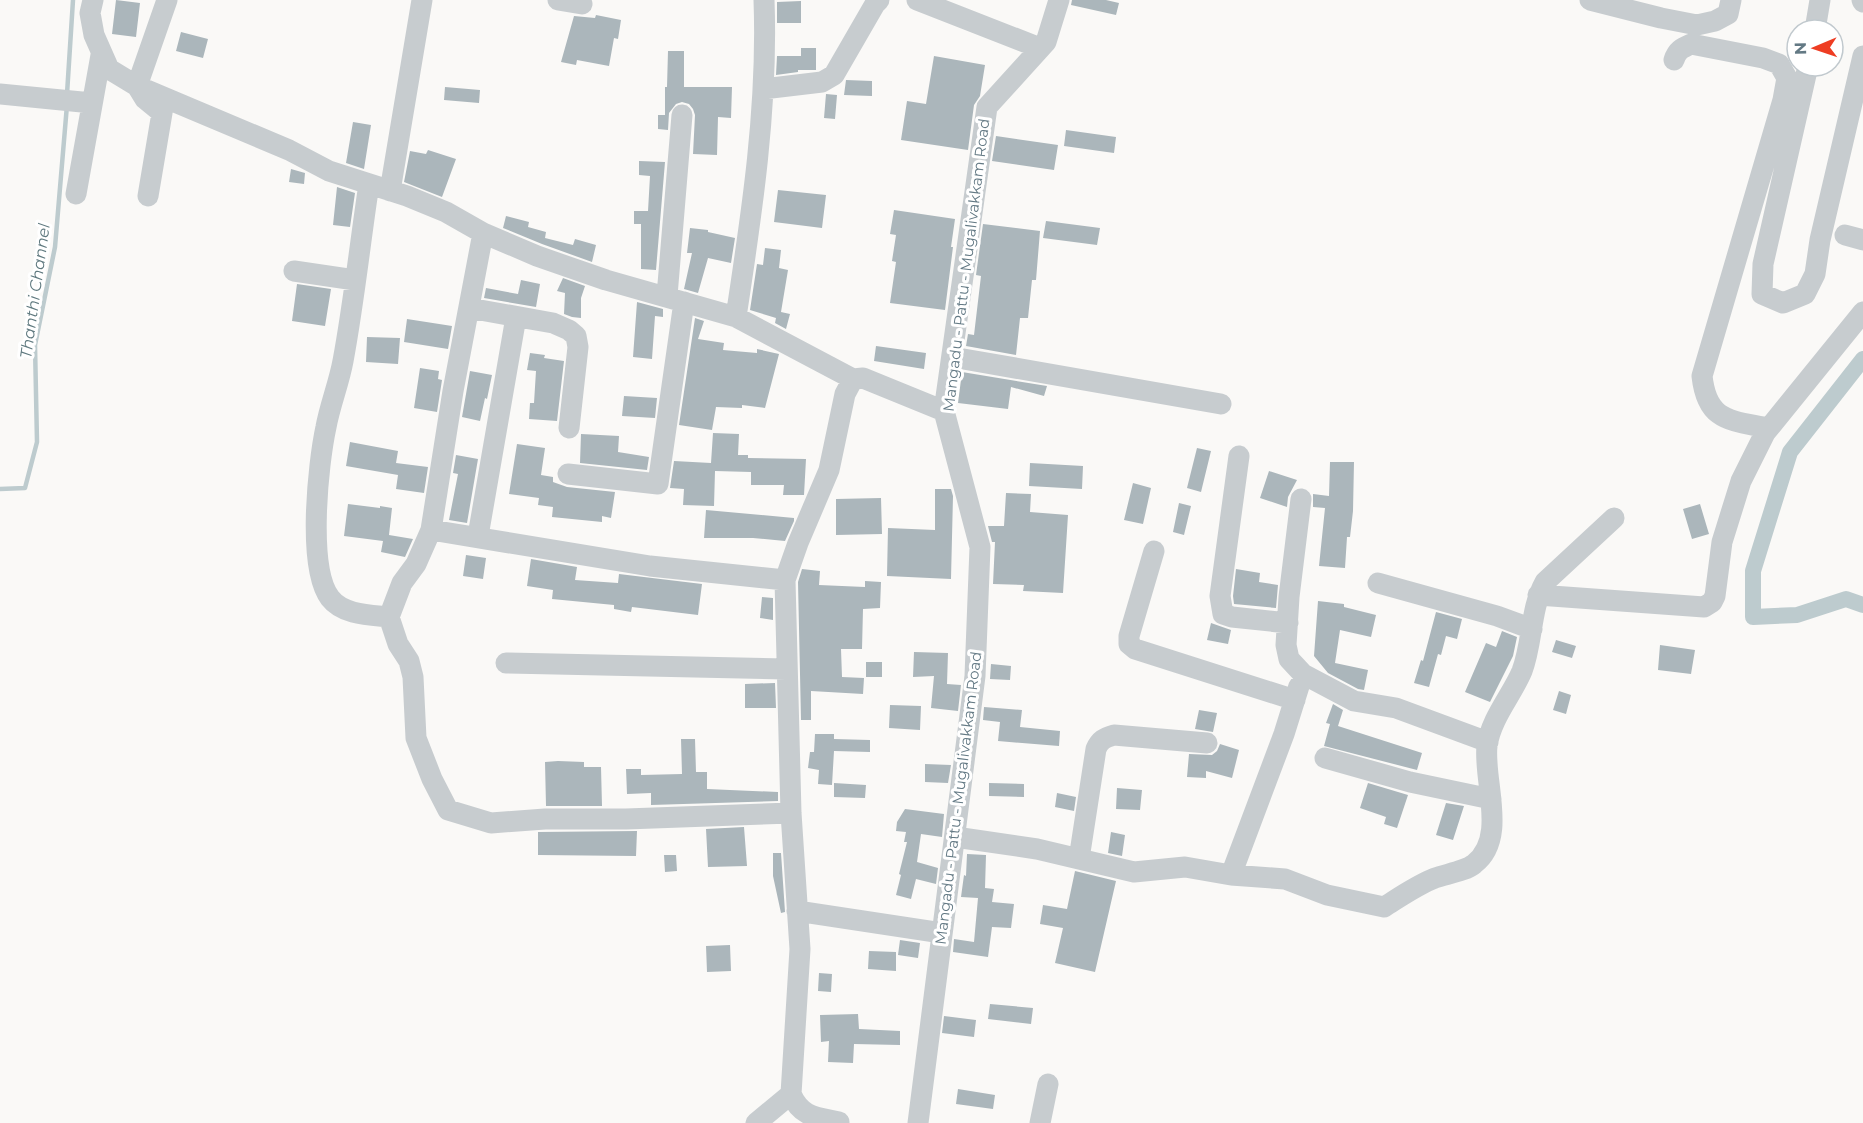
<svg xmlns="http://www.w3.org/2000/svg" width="1863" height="1123" font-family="Montserrat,sans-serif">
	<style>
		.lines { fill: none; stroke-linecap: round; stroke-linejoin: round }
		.stream { stroke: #bdcbce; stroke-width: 4.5 }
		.canal { stroke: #bdcbce; stroke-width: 16 }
		.building { fill: #abb6bb }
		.minor { stroke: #c7cccf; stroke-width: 21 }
		.labels { text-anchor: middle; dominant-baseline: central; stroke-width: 6; stroke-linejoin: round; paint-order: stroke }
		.street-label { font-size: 15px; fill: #637984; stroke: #fff }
		.water-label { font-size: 16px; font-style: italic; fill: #5e787e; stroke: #fff }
	</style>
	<rect width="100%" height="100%" fill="#faf9f7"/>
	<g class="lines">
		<!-- stream -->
		<path class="stream" d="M67,94L73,0
			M0,489L25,488L37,442L35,345L55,247L67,105"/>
		<!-- canal -->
		<path class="canal" d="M1863,359L1790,452L1753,571V617L1797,615L1846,599L1863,605"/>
	</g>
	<!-- building -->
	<path class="building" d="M116,0L140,3L136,37L112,34Z
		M1072,0H1106L1119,3L1116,15L1071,5Z
		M801,1V23H777V2Z
		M596,15L621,20L618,39L614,38L609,66L577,60L576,65L561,62L574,16L595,18Z
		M181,32L208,39L203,58L176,51Z
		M801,48H816V70H798V72L776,75L777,56H801Z
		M668,51H684V87H732L731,118L718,117L717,155L693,154L695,115L693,109L689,104L682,102L676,104L669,113L668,130L658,129V115H665V87H667Z
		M934,56L985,65L980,96L974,105L968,150L901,140L907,101L926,104Z
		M846,80L872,81V96L844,95Z
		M445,87L480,90L479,103L444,100Z
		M826,94L837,95L835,119L824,118Z
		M353,122L371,125L364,169L346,163Z
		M1066,130L1116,137L1114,153L1064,146Z
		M996,136L1058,145L1054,170L992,161Z
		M428,150L456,159L442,197L404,182L410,151L426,154Z
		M639,161L665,162L656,270L641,269V224H634V211H648L650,176L639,175Z
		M291,169L305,173L304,184L289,182Z
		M337,187L355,193L350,227L333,225Z
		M778,190L826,195L822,228L774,222Z
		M894,210L955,219L951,247H953L945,310L890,303L896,262L892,261L896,235L890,234Z
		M506,216L529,222L528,227L546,232L545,238L573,245L575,239L596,245L592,262L542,244L503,228Z
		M1046,221L1100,228L1097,245L1043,238Z
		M983,224L1040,231L1036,280H1032L1028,318H1020L1016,355L966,346L968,334L974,335L981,276L976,275Z
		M690,228L708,230V232L735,238L731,263L708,258L698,293L684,289L692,253H687Z
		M765,248L781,250L779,268L788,270L781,312L790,314L786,329L775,323L776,318L750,310L757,264L763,265Z
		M563,278L585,286L581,298V318L572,317L564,314L565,293L557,291Z
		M521,280L540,284L536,307L484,298L486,288L518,294Z
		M297,284L331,289L325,326L292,321Z
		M637,302L663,309V317L655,316L652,359L633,357Z
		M695,318L704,321L698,339L724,343L723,350L757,353V349L779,354L765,408L742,405V408L716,407L712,430L679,425Z
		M407,319L452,326L448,349L404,342Z
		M367,337L400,338L398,364L366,362Z
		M876,346L926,353L924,369L874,361Z
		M530,353L545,355L544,358L564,361L557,421L529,419L530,403H534L536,371L527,370Z
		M420,368L439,371L438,379L442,380L437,412L414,408Z
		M470,371L492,375L487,399L485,398L480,421L462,417Z
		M962,372L1047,386L1044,396L1011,387L1008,409L958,403Z
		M624,396L657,398L655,418L622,416Z
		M713,433L739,434L738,455H748V458L806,459L804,495H783L784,485H751V472L715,471L714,506L683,505L684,489L670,488L674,461L711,463Z
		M581,434L619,436L618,452L649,457L647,470L580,463Z
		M350,442L398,451L396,463L428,467L424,493L396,489L398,475L346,466Z
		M517,444L545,448L541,475L553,477V482L567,487L615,492L611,518L602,516V522L552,517L553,507L538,505L539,498L509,494Z
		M1197,448L1211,451L1201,492L1187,488Z
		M456,455L478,459L467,523L449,520L458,474L453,473Z
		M1330,462H1354L1353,511L1350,537H1347L1345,568L1319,566L1325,508L1313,507V494L1329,496Z
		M1030,463L1083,466L1082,489L1029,486Z
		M1269,471L1297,480L1288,497L1287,507L1260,498Z
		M1133,483L1151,488L1143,524L1124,520Z
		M935,489H951L953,496L951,579L887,576L888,528L935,530Z
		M1006,493L1031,494L1030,512L1068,515L1063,593L1023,591L1024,585L993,584L995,542H992L988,526H1004Z
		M881,498L882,534L836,535V499Z
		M1179,503L1191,506L1184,535L1173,532Z
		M348,504L380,508V506L392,508L389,535L413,539L405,557L381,552L383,541L344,536Z
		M1700,504L1709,534L1692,539L1683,509Z
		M706,510L794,518V521L785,541L753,538H704Z
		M466,555L486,558L483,579L463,576Z
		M531,559L577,567L575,580L618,583L619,574L702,584L698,615L632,607L631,612L614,609V605L552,599L553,590L527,586Z
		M802,569L820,571L819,585L865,587V581L881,582L880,608L863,609L862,649H841L842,677L864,678L863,694L811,691V720H801L798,582Z
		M1236,569L1260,573L1259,582L1278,585L1276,608L1234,604L1233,596Z
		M762,597L773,598V620L760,618Z
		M1318,601L1344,604V607L1376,615L1371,637L1340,630L1335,663L1368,670L1364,690L1358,689L1328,673L1314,656Z
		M1436,612L1462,619L1457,639L1446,636L1441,655L1438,654L1429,687L1414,683L1421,660L1423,661Z
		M1211,623L1231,630L1228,644L1207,640Z
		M1502,631L1517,637L1513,656L1490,702L1465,692L1486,643L1496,647Z
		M1556,640L1576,646L1572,658L1552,652Z
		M1660,645L1695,650L1691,674L1658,670Z
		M914,652L948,653L947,684L961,685L958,711L931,708L934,676L913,677Z
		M866,662H882V677H866Z
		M991,664L1011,666L1010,680L990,679Z
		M775,683L776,708H745V684Z
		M1559,691L1571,695L1566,714L1553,710Z
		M1333,704L1343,710L1338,726L1422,753L1417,770L1324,746L1330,724L1326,723Z
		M890,705L921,706L920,730L889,728Z
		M984,707L1022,710L1020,727L1060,731L1059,746L998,741L1000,722L983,720Z
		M1199,710L1217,713L1213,732L1195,729Z
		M815,734H834V739L870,740V752L834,751L832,785L818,784L819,770L808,768L810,752H814Z
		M681,739H695L696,772H707V789L778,792V801L651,805V793L627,794L626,769H641V775L682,774Z
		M1220,744L1239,750L1232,778L1206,771V778L1187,777L1189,754L1212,755L1217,751Z
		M558,761L584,762V767H601L602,806H546L545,762Z
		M925,764L951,765L948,783L925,782Z
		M834,783L866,785L865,798L834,797Z
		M989,783L1024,784V797L989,796Z
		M1368,783L1408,795L1397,828L1384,824L1386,817L1360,808Z
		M1117,788L1142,790L1140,810L1116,809Z
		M1057,793L1076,797L1074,811L1055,807Z
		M1446,803L1464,806L1453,840L1436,835Z
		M905,809L944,814L942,837L921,834L917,862L938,868L936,884L916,879L911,899L896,895L901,875L899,874L907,842H904L906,832L896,831L897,822Z
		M744,827L747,866L708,867L706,829Z
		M637,831L636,856L538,855V832Z
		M1111,832L1125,835L1122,856L1108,853Z
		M773,853H781L785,912L781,913L773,876Z
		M967,854L986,855L985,888L994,889L992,902L1014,904L1011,928L992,927L988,957L953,952L954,939L974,942L978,898L961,897L964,875L966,876Z
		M664,855H676L677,871L665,872Z
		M1075,871L1116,881L1095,972L1055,963L1063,928L1040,924L1043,905L1067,909Z
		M900,940L920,943L918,958L898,955Z
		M730,945L731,971L707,972L706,946Z
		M869,951L896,952V971L868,969Z
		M819,973L832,974L831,992L818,991Z
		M990,1004L1033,1008L1031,1024L988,1019Z
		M858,1014L859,1029L900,1031V1045L854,1044L853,1063L828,1062L829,1041L821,1042L820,1015Z
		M944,1016L976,1020L974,1037L942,1033Z
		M958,1089L995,1095L993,1109L956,1104Z"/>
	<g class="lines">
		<!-- minor -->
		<path class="minor" d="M93,0L90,13L94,35L109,69L137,86L145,99L162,113L148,196
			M167,0L137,86L289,150L329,171L407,196L446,212L483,233L537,256L606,280L736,317L853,379
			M558,0L582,4
			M917,0L1040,48
			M1590,0L1661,18L1697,25L1715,21L1728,14L1731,0
			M1862,0L1863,2
			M1815,30L1820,0
			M1674,60C1677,50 1682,48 1691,44L1763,58L1779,64L1787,78L1783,100L1702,376C1707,421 1729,420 1767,428
			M1808,66L1763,264L1762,294L1783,303L1805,294L1815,274L1820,240L1863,56
			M763,89L822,82L834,75L875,4L879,0
			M0,94L92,103
			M369,184C360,243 354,302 343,361C339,383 330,405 326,427C318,464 307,568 330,598C343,615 370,615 389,617L402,583L416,564L431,530
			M390,191L422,0
			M76,194L101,55
			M483,233L453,391L431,530L650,566L785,580
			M1845,235L1863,240
			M294,271L355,280
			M667,296L682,115
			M469,308L553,323L569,330L576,336L578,347L569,428
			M736,317C752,212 768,106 764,0
			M952,357L1221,404
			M1239,456L1220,596L1223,614L1232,617L1288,623
			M568,474L658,484L684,302
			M1301,499L1289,597L1286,645L1289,659L1303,674L1354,701L1396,708L1488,742
			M478,536L516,317
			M1154,551L1129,636V644L1135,649L1295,700
			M1378,583L1497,616L1532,629
			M1538,595L1704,607L1712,602L1715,596L1722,542L1741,481L1765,433L1863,312
			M389,617L398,644L409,661L413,677L416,738L432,779L448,810L491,823L545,819H626L791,813
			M506,663L786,669
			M1325,758L1410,782L1491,799
			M955,837L1037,849L1134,872L1185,867L1231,875L1285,879L1327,895L1384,907C1400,897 1417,885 1435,878C1446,874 1466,871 1474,864C1508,838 1483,781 1487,746C1491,718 1512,695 1522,671C1533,642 1530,609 1545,582L1614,518
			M1079,859L1096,749C1100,740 1104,738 1114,735L1207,743
			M1231,875L1284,734L1299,686
			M797,911L942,933
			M839,1122C816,1117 801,1117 791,1094L800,949L791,813L785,580L798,543L829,470L845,394L853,379L863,378L944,411
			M756,1123L791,1094
			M918,1123L975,676L980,547L944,411L987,107L1046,42L1059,0
			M1040,1123L1048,1084"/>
	</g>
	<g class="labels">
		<!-- street labels -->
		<g class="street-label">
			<text transform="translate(966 265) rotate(-83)">Mangadu - Pattu - Mugalivakkam Road</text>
			<text transform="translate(958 798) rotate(-83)">Mangadu - Pattu - Mugalivakkam Road</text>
		</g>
		<!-- water labels -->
		<g class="water-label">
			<text transform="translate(35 291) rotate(-82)">Thanthi Channel</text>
		</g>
	</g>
	<!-- north arrow -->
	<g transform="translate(1815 48) rotate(268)"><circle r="28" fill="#ffffff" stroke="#c1c9ce" stroke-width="1.5"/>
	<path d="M0-4.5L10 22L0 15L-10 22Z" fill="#ee3d23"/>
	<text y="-9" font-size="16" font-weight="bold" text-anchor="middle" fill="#637984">N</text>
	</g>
</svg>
